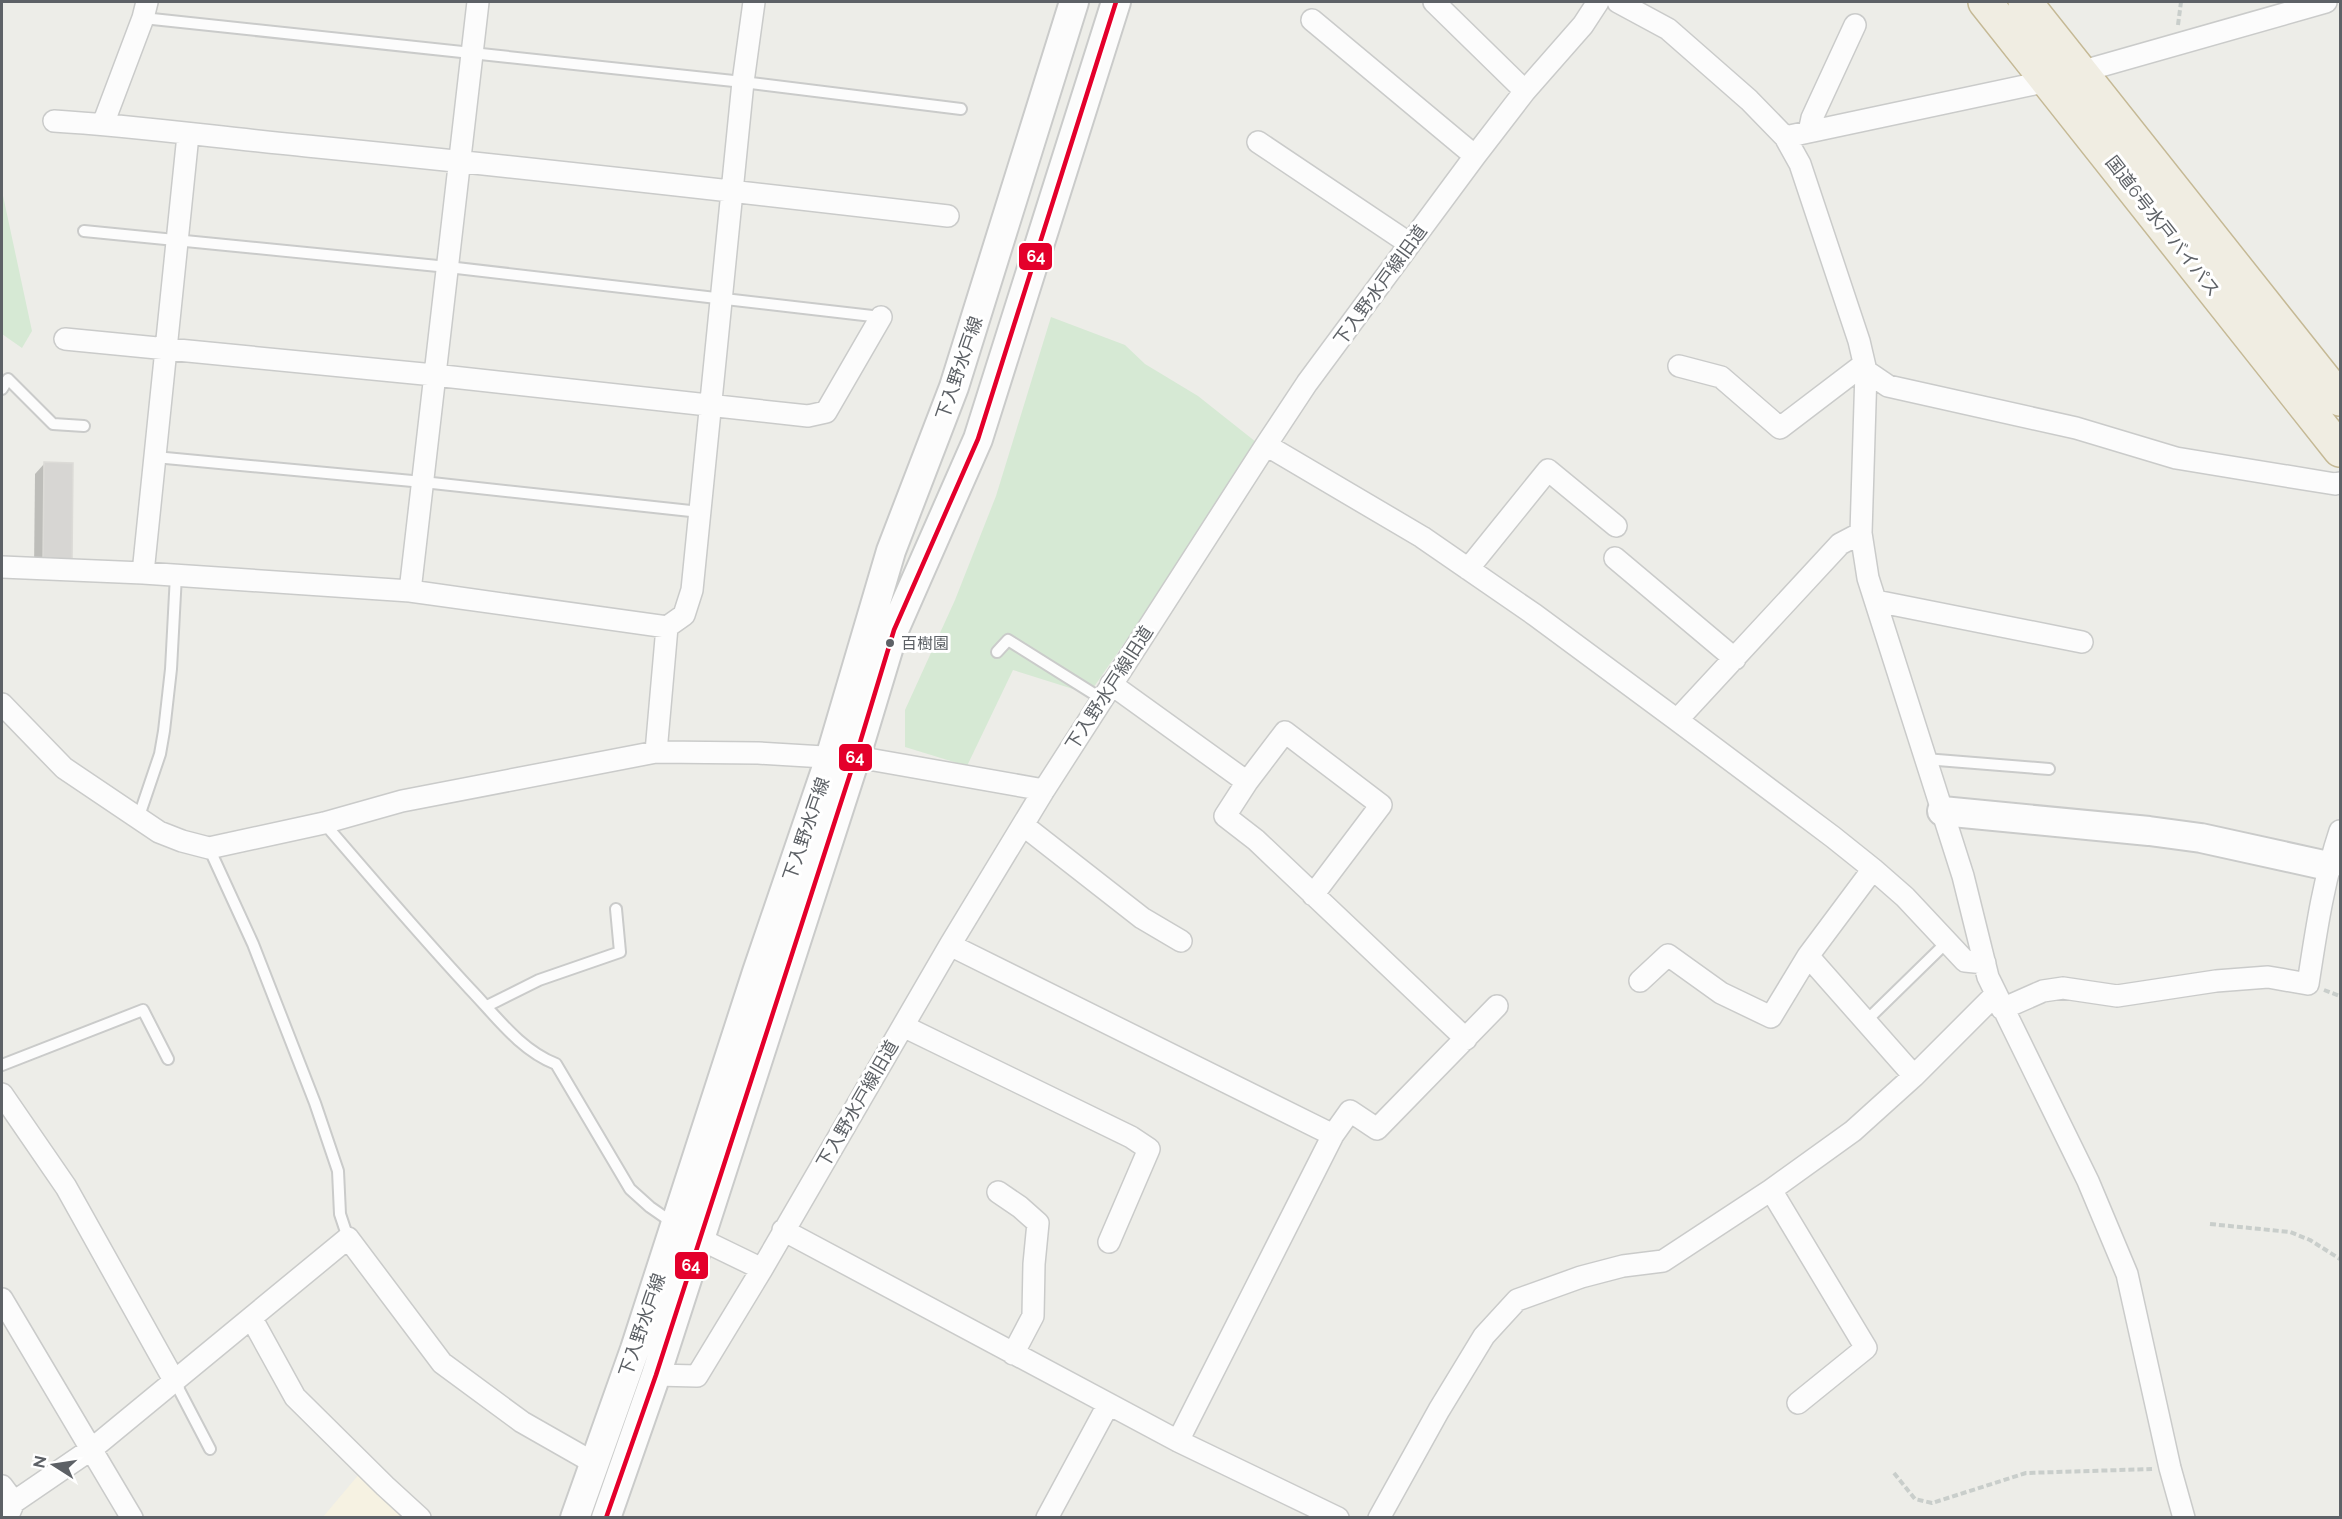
<svg xmlns="http://www.w3.org/2000/svg" width="2342" height="1519" font-family="Raleway,'Noto Sans JP',sans-serif">
	<style>
		.commercial { fill: #f6f2e2 }
		.green { fill: #d6e9d4 }
		.shadow { fill: #0003 }
		.building { fill: #d7d6d3; stroke: #dcdbd7; stroke-width: 1.5 }
		.lines { fill: none; stroke-linecap: round; stroke-linejoin: round }
		.lane-casing { stroke: #cacbca; stroke-width: 14 }
		.street-casing { stroke: #cacbca; stroke-width: 24 }
		.secondary-casing { stroke: #cacbca; stroke-width: 32 }
		.highway-casing { stroke: #c5b995; stroke-width: 36 }
		.path { stroke: #c9cecb; stroke-width: 4; stroke-dasharray: 6 3; stroke-linecap: butt }
		.lane { stroke: #fcfcfc; stroke-width: 10 }
		.street { stroke: #fcfcfc; stroke-width: 21 }
		.secondary { stroke: #fcfcfc; stroke-width: 28 }
		.highway { stroke: #f0ede2; stroke-width: 33 }
		.bus-1-casing { stroke: #fff; stroke-width: 9 }
		.bus-1 { stroke: #e4002b; stroke-width: 4.5 }
		.bus-dot { fill: #5d6166; stroke: #fff; stroke-width: 2 }
		.labels { text-anchor: middle; dominant-baseline: central; stroke-width: 6; stroke-linejoin: round; paint-order: stroke }
		.bus-label { font-size: 16px; fill: #5d6166; stroke: #fff; text-anchor: start }
		.street-label { font-size: 18px; fill: #5d6166; stroke: #fff }
		.line-badge { stroke: #fff; stroke-width: 2 }
		.badge-label { font-size: 16px; text-anchor: middle; font-weight: bold; fill: #fff }
	</style>
	<rect width="100%" height="100%" fill="#edede8"/>
	<!-- commercial -->
	<path class="commercial" d="M360,1473L409,1518H322Z"/>
	<!-- green -->
	<path class="green" d="M2,191L32,331L22,348L2,334Z
		M1051,317L1125,345L1145,364L1198,396L1256,442L1211,511L1197,538L1089,694L1013,670L967,766L905,747V710L955,600L996,496Z"/>
	<!-- shadow -->
	<path class="shadow" d="M44,464L70,561L34,570L35,474Z"/>
	<!-- building -->
	<path class="building" d="M44,462L73,463L72,561H43Z"/>
	<g class="lines">
		<!-- lane casing -->
		<g class="lane-casing">
			<path id="lane" d="M143,18L743,82L961,109
				M84,231L448,267L881,317
				M2,389L8,379L53,424L84,426
				M155,457L423,482L700,512
				M997,652L1008,640L1102,699
				M1925,759L2049,769
				M138,819L160,754L164,731L171,669L176,575
				M324,823C372,879 420,935 470,989C496,1016 520,1050 556,1064L630,1189L650,1207L673,1223
				M209,848L253,944L315,1103L338,1171L340,1214L348,1238
				M487,1006L539,980L620,952L616,909
				M1865,1022L1948,941
				M2,1065L143,1010L168,1059
				M175,1382L210,1449"/>
		</g>
		<!-- street casing -->
		<g class="street-casing">
			<path id="street" d="M1434,2L1525,91
				M1618,2L1668,29L1749,100L1785,137L1800,164L1859,341L1866,371L1861,533L1868,578L1963,876L1988,977L2088,1181L2127,1274L2170,1468L2184,1518
				M1312,20L1475,156
				M54,121C138,126 222,138 307,146C521,167 734,191 948,216
				M103,124L143,18L147,2
				M1809,132L1812,118L1855,25
				M1785,137L2048,81L2326,2
				M1258,142L1410,244
				M65,339L434,375L808,416L826,412L881,317
				M1679,366L1721,377L1780,428L1864,364
				M1866,371L1888,386L2076,428L2176,458L2335,484L2340,483
				M1266,445L1422,537L1535,615L1677,720L1833,837L1873,869L1905,897L1965,961L1985,963
				M1615,558L1735,659
				M2,567L143,573L410,591L667,627L684,615L692,590L743,82L754,2
				M1468,569L1548,470L1616,526
				M143,573L188,135
				M410,591L478,2
				M1876,601L2082,642
				M1111,684L1247,782L1225,816L1256,840L1466,1039
				M2,704L64,768L159,832L182,841L209,848L324,823L402,801L656,752L758,753L874,760L1044,790
				M1677,720L1840,544L1861,533
				M656,752L667,627
				M1247,782L1285,732L1381,805L1313,895
				M1023,825L1142,918L1181,941
				M950,945L1333,1135L1178,1441
				M1808,956L1914,1076
				M1640,981L1668,955L1721,993L1771,1017L1808,956L1873,869
				M2002,1009L2043,991L2063,988L2117,996L2216,981L2268,977L2308,984C2316,932 2323,882 2340,831
				M903,1026L1131,1137L1149,1149L1109,1242
				M2,1094L66,1187L175,1382
				M1333,1135L1350,1111L1377,1129L1497,1006
				M1771,1190L1866,1348L1798,1403
				M998,1192L1020,1207L1038,1223L1034,1264L1033,1316L1013,1354
				M783,1230L1178,1441L1338,1518
				M698,1238L762,1269
				M2,1299L132,1518
				M252,1319L295,1397L385,1486L420,1518
				M656,1375L697,1376L762,1269L950,945L1044,790L1266,445L1307,383L1475,156L1525,91L1583,25L1598,2
				M2,1486L14,1502
				M7,1518L14,1502L93,1448L348,1238L442,1363L522,1422L594,1463
				M1047,1518L1108,1405
				M1379,1518L1439,1410L1484,1336L1517,1300L1581,1277L1623,1266L1663,1261L1771,1190L1853,1131L1914,1076L1995,995"/>
		</g>
		<!-- secondary casing -->
		<g class="secondary-casing">
			<path id="secondary" d="M1942,811L2149,831L2201,838L2328,866
				M575,1518L635,1349L757,972L830,758L891,551L954,387L1074,2
				M606,1518L656,1375L855,759L894,630L978,439L1116,2"/>
		</g>
		<!-- highway casing -->
		<g class="highway-casing">
			<path id="highway" d="M1985,2L2340,450
				M2025,2L2340,399"/>
		</g>
		<!-- path -->
		<path class="path" d="M2178,25L2181,2
			M2324,990L2340,996
			M2210,1224L2290,1232L2310,1240L2340,1259
			M1894,1473L1915,1499L1932,1503L2026,1473L2152,1469"/>
		<!-- lane -->
		<use href="#lane" class="lane"/>
		<!-- street -->
		<use href="#street" class="street"/>
		<!-- secondary -->
		<use href="#secondary" class="secondary"/>
		<!-- highway -->
		<use href="#highway" class="highway"/>
		<!-- bus-1 casing -->
		<g class="bus-1-casing">
			<path id="bus-1" d="M606,1518L656,1375L855,759L894,630L978,439L1116,2"/>
		</g>
		<!-- bus-1 -->
		<use href="#bus-1" class="bus-1"/>
	</g>
	<!-- markers -->
	<circle class="bus-dot" cx="890" cy="643" r="5"/>
	<g class="labels">
		<!-- bus labels -->
		<g class="bus-label">
			<text x="901" y="643">百樹園</text>
		</g>
		<!-- street labels -->
		<g class="street-label">
			<text transform="translate(2163 226) rotate(52)">国道6号水戸バイパス</text>
			<text transform="translate(1380 285) rotate(-54)">下入野水戸線旧道</text>
			<text transform="translate(959 368) rotate(-71)">下入野水戸線</text>
			<text transform="translate(1109 688) rotate(-57)">下入野水戸線旧道</text>
			<text transform="translate(806 829) rotate(-71)">下入野水戸線</text>
			<text transform="translate(857 1104) rotate(-60)">下入野水戸線旧道</text>
			<text transform="translate(642 1325) rotate(-71)">下入野水戸線</text>
		</g>
	</g>
	<g class="line-badge">
		<rect x="1018" y="242" width="35" height="29" rx="6" fill="#e4002b"/>
		<rect x="838" y="743" width="35" height="29" rx="6" fill="#e4002b"/>
		<rect x="674" y="1251" width="35" height="29" rx="6" fill="#e4002b"/>
	</g>
	<g class="badge-label">
		<text x="1036" y="262">64</text>
		<text x="855" y="763">64</text>
		<text x="691" y="1271">64</text>
	</g>
	<!-- border -->
	<rect width="2342" height="1519" fill="none" stroke="#5d6166" stroke-width="6"/>
	<!-- north arrow -->
	<g transform="translate(54 1465) rotate(282)" stroke="#ffffff" stroke-width="4.5" paint-order="stroke">
	<path d="M0-4.5L10 22L0 15L-10 22Z" fill="#5d6166"/>
	<text y="-9" font-size="16" font-weight="bold" text-anchor="middle" fill="#5d6166">N</text>
	</g>
</svg>
